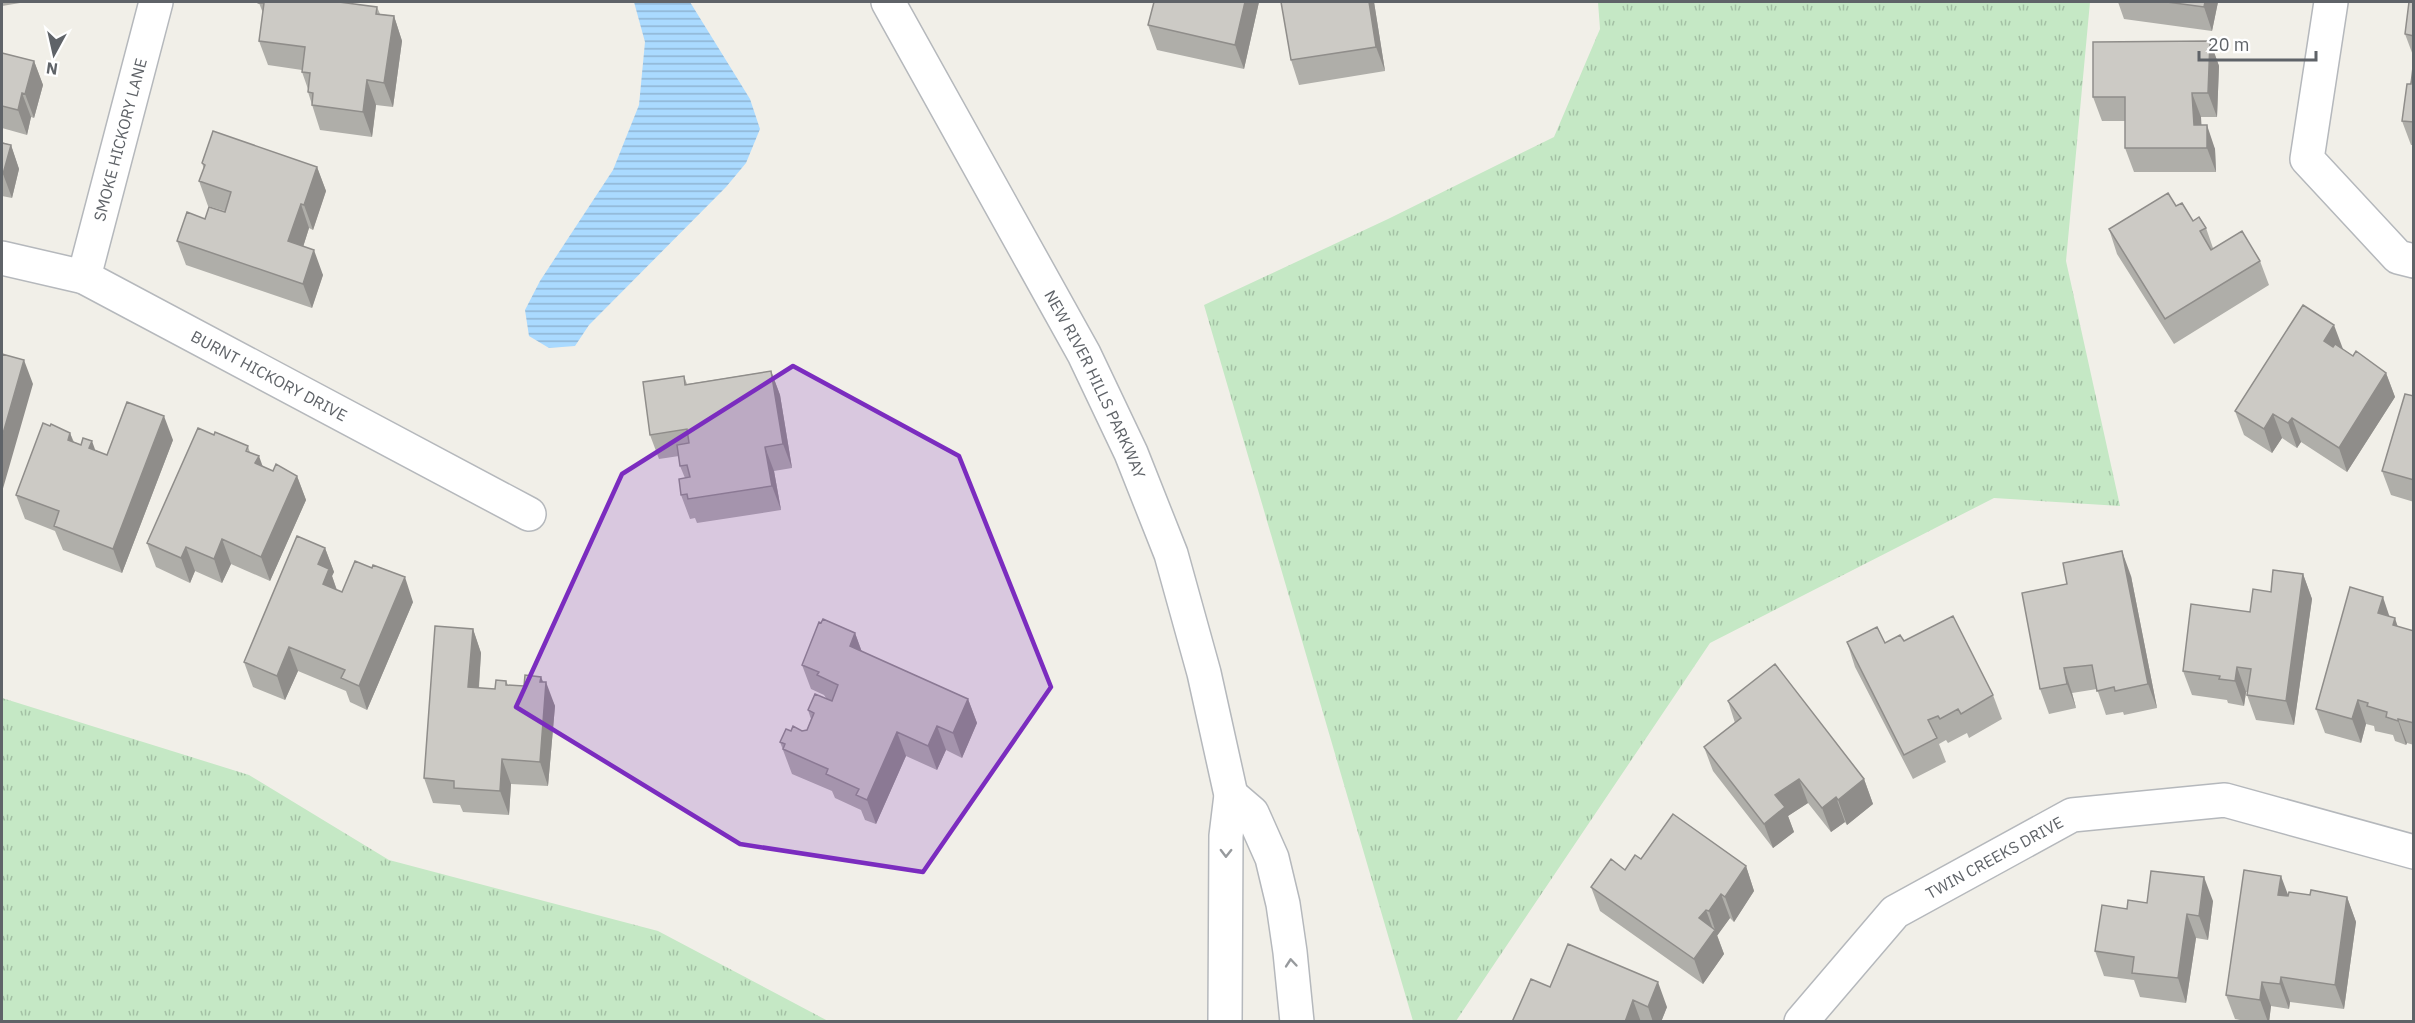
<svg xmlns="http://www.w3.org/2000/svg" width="2415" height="1023" font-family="'IBM Plex Sans',sans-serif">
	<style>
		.grass { fill: url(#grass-tufts) }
		.water { fill: url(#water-rules) }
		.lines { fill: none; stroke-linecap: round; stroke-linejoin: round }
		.minor-casing { stroke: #b5b8bc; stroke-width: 36 }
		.minor { stroke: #fff; stroke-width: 33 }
		.wall { fill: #afaea9 }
		.shaded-wall { fill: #8f8d8a }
		.building { fill: #cccac5; stroke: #8f8d8a; stroke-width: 1.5 }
		.oneway { stroke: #979a9d }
		.marked { fill: #7b2cbf; fill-opacity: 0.2; stroke: #7b2cbf; stroke-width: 4.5; stroke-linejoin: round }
		.labels { text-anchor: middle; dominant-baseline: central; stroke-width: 4.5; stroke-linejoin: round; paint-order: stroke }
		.street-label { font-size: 16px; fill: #5f6368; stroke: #fff }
	</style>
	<defs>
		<pattern id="grass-tufts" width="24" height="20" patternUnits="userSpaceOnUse" patternTransform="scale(1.5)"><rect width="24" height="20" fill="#c5e8c5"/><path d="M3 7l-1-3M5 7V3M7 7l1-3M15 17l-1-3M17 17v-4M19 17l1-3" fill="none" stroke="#a3c0a4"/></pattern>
		<pattern id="water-rules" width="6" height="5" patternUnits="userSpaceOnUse" patternTransform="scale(1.5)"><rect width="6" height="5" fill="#aadaff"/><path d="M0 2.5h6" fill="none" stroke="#8eb4d2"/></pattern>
	</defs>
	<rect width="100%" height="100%" fill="#f1efe8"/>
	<!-- grass -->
	<path class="grass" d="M1598,2H2090L2066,261L2120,506L1994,498L1710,643L1456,1021H1413L1204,305L1388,219L1554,137L1600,29Z
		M2,698L249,775L389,860L658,931L828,1021H2Z"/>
	<!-- water -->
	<path class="water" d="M634,2H690L750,99L760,129L746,163L726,187L589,325L575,346L549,348L529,336L525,310L540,281L613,170L639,105L645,42Z"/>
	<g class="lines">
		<!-- minor casing -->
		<g class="minor-casing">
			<g id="minor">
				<path id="s1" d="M888,2L1084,354L1131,453L1171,554L1204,673L1231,795L1226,836L1225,1022"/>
				<path d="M2331,2L2307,159L2398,257L2414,261"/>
				<path id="s2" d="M2,258L84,277L529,514"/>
				<path id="s3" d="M84,277L156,2"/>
				<path d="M1231,795L1252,813L1272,858L1283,904L1290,952L1297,1022"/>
				<path id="s4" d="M1801,1022L1895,912L2072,815L2225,800L2414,852"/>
			</g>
		</g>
		<!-- minor -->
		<use href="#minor" class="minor"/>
	</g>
	<!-- wall -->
	<path class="wall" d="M2,2H26L2,6Z
		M1154,2H1259L1244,69L1157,50L1148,25Z
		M1374,2L1385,71L1299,85L1291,60Z
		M2118,2H2218L2212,31L2124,19Z
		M2414,2V58L2405,34Z
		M259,3L377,7L380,14L394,16L402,41L393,107L376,105L372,137L320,130L308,92V89L302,72V70L268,65L259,41L263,13Z
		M2210,41L2219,66L2217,117H2201V125L2215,149L2216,172H2134L2125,148V121H2102L2093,97Z
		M2,53L34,61L43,85L34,118L31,117L27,135L2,128Z
		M2414,67V145H2411L2402,121Z
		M2,142L11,145L19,169L12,198L2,196Z
		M202,163L317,167L326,191L313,230L309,228L303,247L323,275L312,308L186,265L177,241L205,219L225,212V211L208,206L199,181L204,169Z
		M2176,206L2193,221L2206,228L2213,248L2260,261L2269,285L2174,344L2117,254L2109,229Z
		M2343,349L2353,356L2386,373L2395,397L2347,472L2301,442L2297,448L2282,438L2272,453L2244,435L2235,411Z
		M771,371L780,395L792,468L774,471L781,510L697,523L695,518L690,519L681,495L685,478L680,466L679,456L659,459L650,435L684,376L687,384Z
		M2414,396V502L2391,495L2382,471Z
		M70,433L74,442L107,455L173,440L122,573L63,550L55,531L25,519L16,495Z
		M248,446L250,453L262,466L273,471L297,476L306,500L270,581L231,564L222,583L195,571L190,583L156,567L147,543Z
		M325,548L334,572L332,576L337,590L342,592L413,602L367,710L350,702L346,691L298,671L285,700L253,687L244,662Z
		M2303,574L2312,599L2294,725L2256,720L2247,695V692H2246L2244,706L2228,703L2227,700L2192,695L2183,671L2250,612L2271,592Z
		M2131,576L2157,708L2124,715L2123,712L2106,715L2097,689L2072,693L2076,708L2049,714L2040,689L2067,584Z
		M2390,617L2398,627L2414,631V745L2407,743L2406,745L2395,741L2393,735L2375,731L2374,726L2366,724L2361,743L2325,733L2316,709Z
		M473,629L481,653L479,688L495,689L506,681L508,685L524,686L541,677L555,706L548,786L511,784L509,815L463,812L460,805L433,803L424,778Z
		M855,633L862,652L968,699L977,723L962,758L946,750L937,770L906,756L876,824L865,820L861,810L835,798L832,791L792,774L780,742L791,731L807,730L811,719L808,710L826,698L824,695L811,689L802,665Z
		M1904,641L1993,695L2002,719L1969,738L1967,733L1948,743L1946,740L1939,744L1946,762L1913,779L1855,667L1847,642L1885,643Z
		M1728,701L1864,779L1873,804L1847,825L1845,822L1831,832L1808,803L1788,816L1794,832L1773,848L1713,771L1704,747L1735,723Z
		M1641,859L1746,866L1754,891L1734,922L1730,918L1717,935L1724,954L1703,984L1600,911L1591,887L1625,870Z
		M2310,895L2347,897L2356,922L2344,1009L2290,1002L2289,1009L2271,1006L2269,1022H2250L2235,1019L2226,995L2288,896Z
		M2213,901L2208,940L2196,938L2186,1003L2140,997L2134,980L2104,976L2095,951L2127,909L2147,903Z
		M1550,987L1667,1007L1661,1022H1512Z"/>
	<!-- shaded-wall -->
	<path class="shaded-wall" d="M1245,2H1259L1244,69L1235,45Z
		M1369,2H1374L1385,71L1376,47Z
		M2205,2H2218L2212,31L2204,7Z
		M394,16L402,41L393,107L384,83Z
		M2210,41L2219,66L2217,117L2208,93Z
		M34,61L43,85L34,118L25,94Z
		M367,80L376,105L372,137L363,112Z
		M22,93L31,117L27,135L18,110Z
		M2192,93L2201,117L2203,149L2194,125Z
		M2207,125L2215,149L2216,172L2207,148Z
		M11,145L19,169L12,198L3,174Z
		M317,167L326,191L313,230L304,205Z
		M301,204L309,228L297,266L288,241Z
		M314,250L323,275L312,308L303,284Z
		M2334,325L2343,349L2333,365L2324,341Z
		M24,360L33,384L2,492V437Z
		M771,371L780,395L792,468L783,444Z
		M2386,373L2395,397L2347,472L2339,448Z
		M2273,414L2282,438L2272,453L2264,429Z
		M164,416L173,440L122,573L113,549Z
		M2292,418L2301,442L2297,448L2288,423Z
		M70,433L79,458L68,440Z
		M92,441L101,466L89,448Z
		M765,447L774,471L781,510L772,486Z
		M259,456L268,481L255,463Z
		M297,476L306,500L270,581L261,557Z
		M222,539L231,564L222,583L214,559Z
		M186,547L195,571L190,583L181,558Z
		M325,548L334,572L332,576L338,594L323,584L318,564Z
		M2122,551L2131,576L2157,708L2148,684Z
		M2303,574L2312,599L2294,725L2286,701Z
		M405,577L413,602L367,710L359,686Z
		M2383,597L2391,621L2378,613Z
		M2395,618L2403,643L2393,625Z
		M473,629L481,653L477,712L468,687Z
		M855,633L864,658L850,646Z
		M289,647L298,671L285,700L277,676Z
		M2237,667L2246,692L2244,706L2235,681Z
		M2064,668L2072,693L2076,708L2067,684Z
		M541,677L545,689L546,682L555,706L548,786L540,762Z
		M968,699L977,723L962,758L953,733Z
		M2358,700L2366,724L2361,743L2352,719Z
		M2398,719L2407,743L2406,745L2398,721Z
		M937,726L946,750L937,770L928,746Z
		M897,732L906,756L876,824L867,800Z
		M502,759L511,784L509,815L500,791Z
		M1799,779L1808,803L1788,816L1794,832L1773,848L1764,824L1775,795Z
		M1864,779L1873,804L1847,825L1838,800Z
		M1836,797L1845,822L1831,832L1822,808Z
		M1746,866L1754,891L1734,922L1725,897Z
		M2281,876L2290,900L2278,895Z
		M2204,877L2213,901L2208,940L2199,916Z
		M1721,894L1730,918L1717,936L1709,911Z
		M2347,897L2356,922L2344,1009L2335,985Z
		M1706,910L1714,932L1715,930L1724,954L1703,984L1694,959L1699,918Z
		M2187,914L2196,938L2186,1003L2178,978Z
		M2281,977L2290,1002L2289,1009L2280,984Z
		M1658,982L1667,1007L1661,1022H1653L1648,1007Z
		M2262,982L2271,1006L2269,1022H2268L2260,1000Z
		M1633,1000L1641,1022H1625Z"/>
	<!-- building -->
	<path class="building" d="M260,2H339L377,7L376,14L394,16L384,83L367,80L363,112L312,105L313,93L308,92L310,73L302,72L305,47L259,41L264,3H259Z
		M1154,2H1245L1235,45L1148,25Z
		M1281,2H1369L1376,47L1291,60Z
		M2167,2H2205L2204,7Z
		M2409,2H2414V36L2405,34Z
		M2210,41L2208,93H2192L2194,125H2207V148H2125V97H2093V42Z
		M2,53L34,61L25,94L22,93L18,110L2,106Z
		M2413,67H2414V122L2402,121L2407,84H2411Z
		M213,131L317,167L304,205L301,204L288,241L314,250L303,284L177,241L187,212L205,219L209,207L225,212L231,192L199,181L205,165L202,163Z
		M2,143L11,145L3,174H2Z
		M2168,193L2176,206L2182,203L2193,221L2199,217L2206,228L2200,231L2211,250L2242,231L2260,261L2165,319L2109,229Z
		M2303,305L2334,325L2324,341L2333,347L2335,344L2353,356L2356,351L2386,373L2339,448L2292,418L2288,423L2273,414L2264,429L2235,411Z
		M2,354L24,360L2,437Z
		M771,371L783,444L765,447L772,486L688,499L687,494L681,495L679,479L690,477L687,465L680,466L677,445L689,443L687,429L650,435L643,382L684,376L685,385Z
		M2405,394L2414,396V480L2382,471Z
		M127,402L164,416L113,549L54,526L59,511L16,495L43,423L50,426L51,424L70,433L68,440L81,445L83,438L92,441L89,448L107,455Z
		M198,428L214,435L215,432L248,446L246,451L259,456L255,463L273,471L276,464L297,476L261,557L222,539L214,559L186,547L181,558L147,543Z
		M297,536L325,548L318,564L329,569L323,584L342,592L355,561L372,568L373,565L405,577L359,686L341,678L345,670L289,647L277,676L244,662Z
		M2122,551L2148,684L2115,691L2114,687L2097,691L2092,665L2064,668L2067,684L2040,689L2022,593L2067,584L2063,563Z
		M2273,570L2303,574L2286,701L2247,695L2251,669L2237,667L2235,681L2219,679L2220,676L2183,671L2191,604L2250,612L2253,589L2271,592Z
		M2350,587L2383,597L2378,613L2395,618L2393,625L2414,631V723L2398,719V721L2386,717L2387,712L2367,706L2368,703L2358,700L2352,719L2316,709Z
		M1953,616L1993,695L1961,714L1958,709L1940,719L1938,716L1928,720L1937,738L1904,755L1847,642L1877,627L1885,643L1900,635L1904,641Z
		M823,619L855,633L850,646L968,699L953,733L937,726L928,746L897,732L867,800L856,795L859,789L826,774L828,769L783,749L785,744L780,742L786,729L791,731L793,726L802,731L807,730L814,713L808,710L815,694L832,701L838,685L817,675L819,672L802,665L819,622L821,623Z
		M435,626L473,629L468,687L495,689L496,680L506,681V685L524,686L525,675L541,677L540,682H546L540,762L502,759L500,791L454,788V781L424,778Z
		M1775,664L1864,779L1838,800L1836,797L1822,808L1799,779L1775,795L1785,807L1764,824L1704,747L1741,718L1728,701Z
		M1673,814L1746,866L1725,897L1721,894L1709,911L1706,910L1699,918L1715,930L1694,959L1591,887L1611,859L1625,870L1635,855L1641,859Z
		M2244,870L2281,876L2278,895L2288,896L2289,892L2310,895L2311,890L2347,897L2335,985L2281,977L2280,984L2262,982L2260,1000L2226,995Z
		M2151,871L2204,877L2199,916L2187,914L2178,978L2132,973L2134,957L2095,951L2102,905L2127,909L2128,900L2147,903Z
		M1568,944L1658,982L1648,1007L1633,1000L1625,1022H1512L1531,979L1550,987Z"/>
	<!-- one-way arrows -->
	<defs><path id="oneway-chevron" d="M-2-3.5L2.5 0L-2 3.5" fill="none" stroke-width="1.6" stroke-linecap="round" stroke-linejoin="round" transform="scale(1.5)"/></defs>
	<g class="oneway">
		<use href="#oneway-chevron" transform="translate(1226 853) rotate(91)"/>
		<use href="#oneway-chevron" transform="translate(1291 963) rotate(-95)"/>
	</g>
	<!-- marked area -->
	<path class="marked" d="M793,366L959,456L1051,687L923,872L740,844L516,707L622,474Z"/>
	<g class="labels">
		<!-- street labels -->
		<g class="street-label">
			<text stroke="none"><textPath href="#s3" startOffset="142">SMOKE HICKORY LANE</textPath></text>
			<text stroke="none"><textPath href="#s2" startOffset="294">BURNT HICKORY DRIVE</textPath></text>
			<text stroke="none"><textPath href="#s1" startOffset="435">NEW RIVER HILLS PARKWAY</textPath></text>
			<text stroke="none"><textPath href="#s4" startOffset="258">TWIN CREEKS DRIVE</textPath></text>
		</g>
	</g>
	<!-- border -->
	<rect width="2415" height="1023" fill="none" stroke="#5f6368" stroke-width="6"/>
	<!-- north arrow -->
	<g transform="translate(54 54) rotate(188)" stroke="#ffffff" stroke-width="4.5" paint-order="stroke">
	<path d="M0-4.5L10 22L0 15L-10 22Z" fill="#5f6368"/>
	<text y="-9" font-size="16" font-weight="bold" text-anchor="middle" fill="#5f6368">N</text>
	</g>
	<!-- scale -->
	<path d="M2199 51v9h117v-9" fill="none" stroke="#5f6368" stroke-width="3"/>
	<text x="2208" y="51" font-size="18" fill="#5f6368" stroke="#ffffff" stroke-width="4.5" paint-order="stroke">20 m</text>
</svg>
